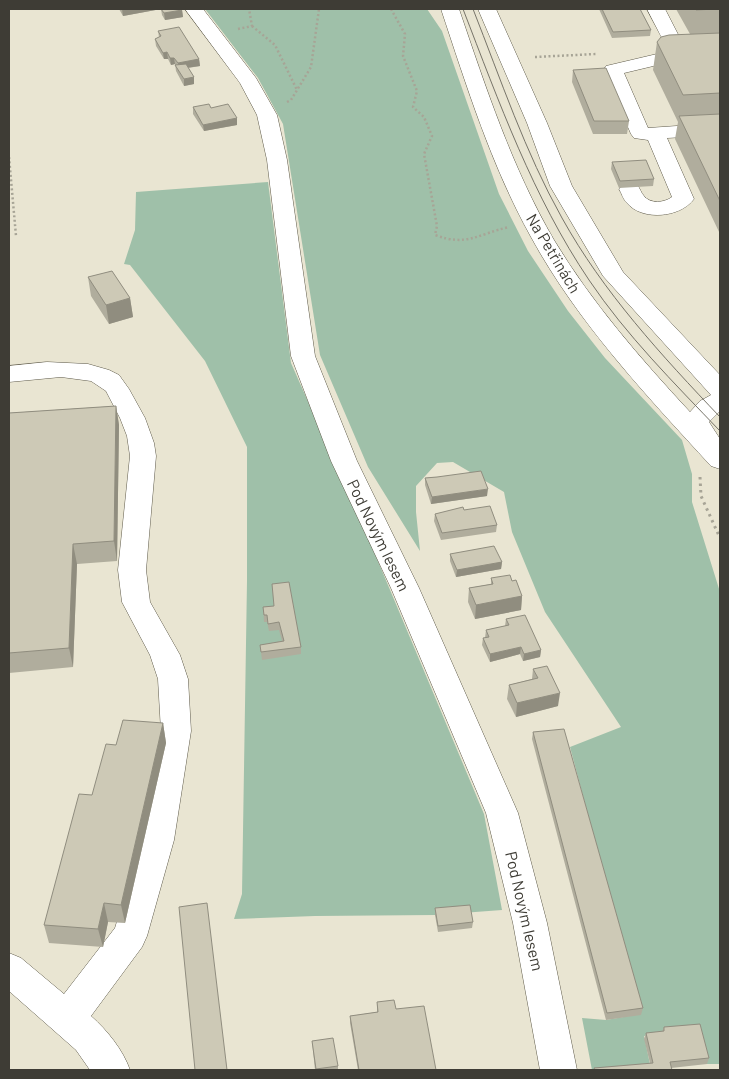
<svg xmlns="http://www.w3.org/2000/svg" width="729" height="1079" font-family="Barlow,sans-serif">
	<style>
		.green { fill: #9fc0a9 }
		.lines { fill: none; stroke-linecap: round; stroke-linejoin: round }
		.minor-casing { stroke: #5f5b4b; stroke-width: 1 }
		.path-far1 { stroke: #a7a496; stroke-width: 2.5; stroke-dasharray: 2 2.5; stroke-linecap: butt }
		.path { stroke: #a7a496; stroke-width: 3; stroke-dasharray: 2.5 4; stroke-linecap: butt }
		.minor { fill: #fff; fill-rule: evenodd }
		.tram { stroke: #777469; stroke-width: 1 }
		.wall { fill: #b0ad9d }
		.shaded-wall { fill: #908d7f }
		.building { fill: #cdc9b6; stroke: #908d7f }
		.labels { text-anchor: middle; dominant-baseline: central; stroke-width: 4; stroke-linejoin: round; paint-order: stroke }
		.street-label { font-size: 16px; fill: #3e3c35; stroke: #fff }
	</style>
	<rect width="100%" height="100%" fill="#e9e5d2"/>
	<!-- green -->
	<path class="green" d="M205,9H427L442,31L499,194L528,251L568,311L605,358L682,440L692,474V502L720,592V1064H707L662,1034L644,1036L651,1069L592,1070L582,1018L606,1020L641,1014L570,747L621,727L545,612L512,532L504,492L453,462L437,463L416,486V512L420,551L368,467L320,355L283,124L258,78Z
		M268,182L291,363L367,535L484,814L502,910L435,915L315,916L234,919L242,894L247,581V447L205,361L130,265L124,264L135,230L136,192Z"/>
	<g class="lines">
		<!-- minor casing -->
		<g class="minor-casing">
			<path id="minor" d="M185,9H203L256,78L277,115L287,160L315,356L357,461L419,588L518,813L547,923L577,1070H540L513,923L486,813L391,588L331,461L291,356L267,160L257,115L240,83Z
				M441,9H459C486,88 512,168 554,240C592,303 640,358 690,412L700,401L711,395L603,276L550,186L527,123L478,9H496L547,123L572,186L623,272L720,375V411L709,422L720,439V469L711,466C646,395 578,323 531,237C491,165 467,87 441,9Z
				M647,9H665L683,44L720,42V54L681,55L670,62L624,73L648,128L720,123V135L667,138L694,199C680,218 642,221 627,203C623,199 622,194 619,189L623,185L630,183L637,185C640,188 641,193 644,196C650,204 664,203 672,197L648,140L634,138L631,134L603,70L606,66L657,54L667,48Z
				M47,362L88,364L109,370L119,375L129,389L145,418L154,443L156,456L146,570L150,602L180,655L188,679L191,731L174,840L147,936L142,947L91,1016C107,1030 123,1050 130,1070H90L76,1050L9,991V953L21,958L64,994L115,928L142,840L161,731L158,679L150,655L122,602L118,570L130,456L127,436L120,418L106,391L91,381L61,377L9,382V366Z"/>
		</g>
		<!-- path-far1 -->
		<path class="path-far1" d="M391,9L405,34L403,56L417,91L413,107L424,117L432,136L424,154L437,226L435,235C467,247 478,234 509,227
			M252,26L275,45L297,90
			M238,29L252,26L249,9
			M535,57L596,54
			M287,102L291,100L311,67L319,9
			M9,157L16,236"/>
		<!-- path -->
		<path class="path" d="M700,477L701,496L720,538"/>
		<!-- minor -->
		<use href="#minor" class="minor"/>
		<!-- tram -->
		<path class="tram" d="M463,9C499,102 533,197 589,280C626,335 674,383 720,431
			M473,9C501,80 525,152 562,218C603,292 662,356 720,417"/>
	</g>
	<!-- wall -->
	<path class="wall" d="M119,9H161L123,16Z
		M161,9L182,10L183,17L165,20L162,15Z
		M599,9H640L651,30L650,36L612,38Z
		M676,9H720V234L675,139L678,122L653,70L657,42L690,34Z
		M158,31L199,59L200,66L188,68L194,77V84L184,86L176,71L175,64L171,65L168,59H164L156,46L155,39L159,37Z
		M573,70L629,121L627,134H593L572,82Z
		M193,107L211,108L237,118V125L204,131L193,114Z
		M612,162L654,179L653,186L619,188L611,169Z
		M88,277L130,298L133,317L109,324L91,296Z
		M116,406L119,425L117,561L77,564L73,667L9,673V413Z
		M437,477L487,496L431,504L425,485V478Z
		M464,510L497,525L496,532L441,540L434,521L435,514Z
		M450,554L502,562L501,569L456,577L450,561Z
		M491,578L512,581L522,596L521,610L475,619L468,602L469,588L491,584Z
		M274,606L301,647V654L262,660L260,645L282,641L279,630L269,631L267,622H264L263,607Z
		M506,619L541,650L540,657L523,661L520,654L490,662L482,645L483,638H485L486,630L505,626Z
		M533,669L558,706L516,717L507,699L509,685L532,679Z
		M163,723L166,743L125,923L108,922L103,947L49,943L44,925L92,795L116,745Z
		M533,732L643,1008L641,1015L606,1020L532,739Z
		M435,908L473,922L472,928L438,932L435,915Z
		M377,1002L396,1009L436,1070H358L350,1023V1016L377,1012Z
		M664,1027L709,1058L707,1064L671,1068L672,1070H594V1068L650,1063L644,1039L646,1033L662,1032Z
		M312,1041L338,1066V1070H315Z"/>
	<!-- shaded-wall -->
	<path class="shaded-wall" d="M122,9H161L123,16Z
		M182,10L183,17L165,20L164,13Z
		M167,52L168,59H164L163,53Z
		M170,58H174L175,64L171,65Z
		M199,59L200,66L178,69V63Z
		M194,77V84L184,86V79Z
		M237,118V125L204,131L203,125Z
		M130,298L133,317L109,324L106,305Z
		M116,406L119,425L117,561L114,541Z
		M488,489L487,496L431,504L432,497Z
		M73,544L77,564L73,667L69,648Z
		M502,562L501,569L456,577L457,570Z
		M522,596L521,610L475,619L476,605Z
		M521,647L520,654L490,662V654Z
		M541,650L540,657L523,661L524,654Z
		M560,693L558,706L516,717L517,703Z
		M163,723L166,743L125,923L121,905Z
		M104,903L108,922L103,947L98,929Z"/>
	<!-- building -->
	<path class="building" d="M161,9H181L182,10L164,13Z
		M602,9H640L651,30L613,32Z
		M696,9H716L696,10Z
		M179,27L199,59L178,63L174,58H170L167,52L163,53L155,39L161,36L158,31Z
		M720,33V93L683,95L657,42L661,37L669,35Z
		M186,64L194,77L184,79L175,65Z
		M606,68L629,121H594L573,70Z
		M209,104L211,108L228,104L237,118L203,125L193,107Z
		M720,114V201L679,116Z
		M646,160L654,179L620,181L612,162Z
		M112,271L130,298L106,305L88,277Z
		M116,406L114,541L73,544L69,648L9,653V413Z
		M481,471L488,489L432,497L425,478L437,477Z
		M490,506L497,525L442,533L435,514L463,507L464,510Z
		M494,546L502,562L457,570L450,554Z
		M510,575L512,581L516,580L522,596L476,605L469,588L493,584L491,578Z
		M289,582L301,647L261,652L260,645L284,641L279,622L268,624L267,615H264L263,607L274,606L272,584Z
		M525,615L541,650L524,654L521,647L490,654L483,638L489,637L486,630L509,625L506,619Z
		M547,666L560,693L517,703L509,685L538,678L533,669Z
		M123,720L163,723L121,905L104,903L98,929L44,925L79,794L92,795L106,744L116,745Z
		M564,729L643,1008L607,1013L533,732Z
		M207,903L227,1070H195L179,907Z
		M470,905L473,922L438,926L435,908Z
		M394,1000L396,1009L424,1006L436,1070H359L350,1016L378,1012L377,1002Z
		M700,1024L709,1058L670,1062L672,1070H595L594,1068L653,1063L646,1033L664,1031V1027Z
		M333,1038L338,1066L316,1069L312,1041Z"/>
	<g class="labels">
		<!-- street labels -->
		<g class="street-label">
			<text transform="translate(554 253) rotate(59)">Na Petřinách</text>
			<text transform="translate(379 535) rotate(64)">Pod Novým lesem</text>
			<text transform="translate(525 911) rotate(77)">Pod Novým lesem</text>
		</g>
	</g>
	<!-- border -->
	<rect width="729" height="1079" fill="none" stroke="#3e3c35" stroke-width="20"/>
</svg>
